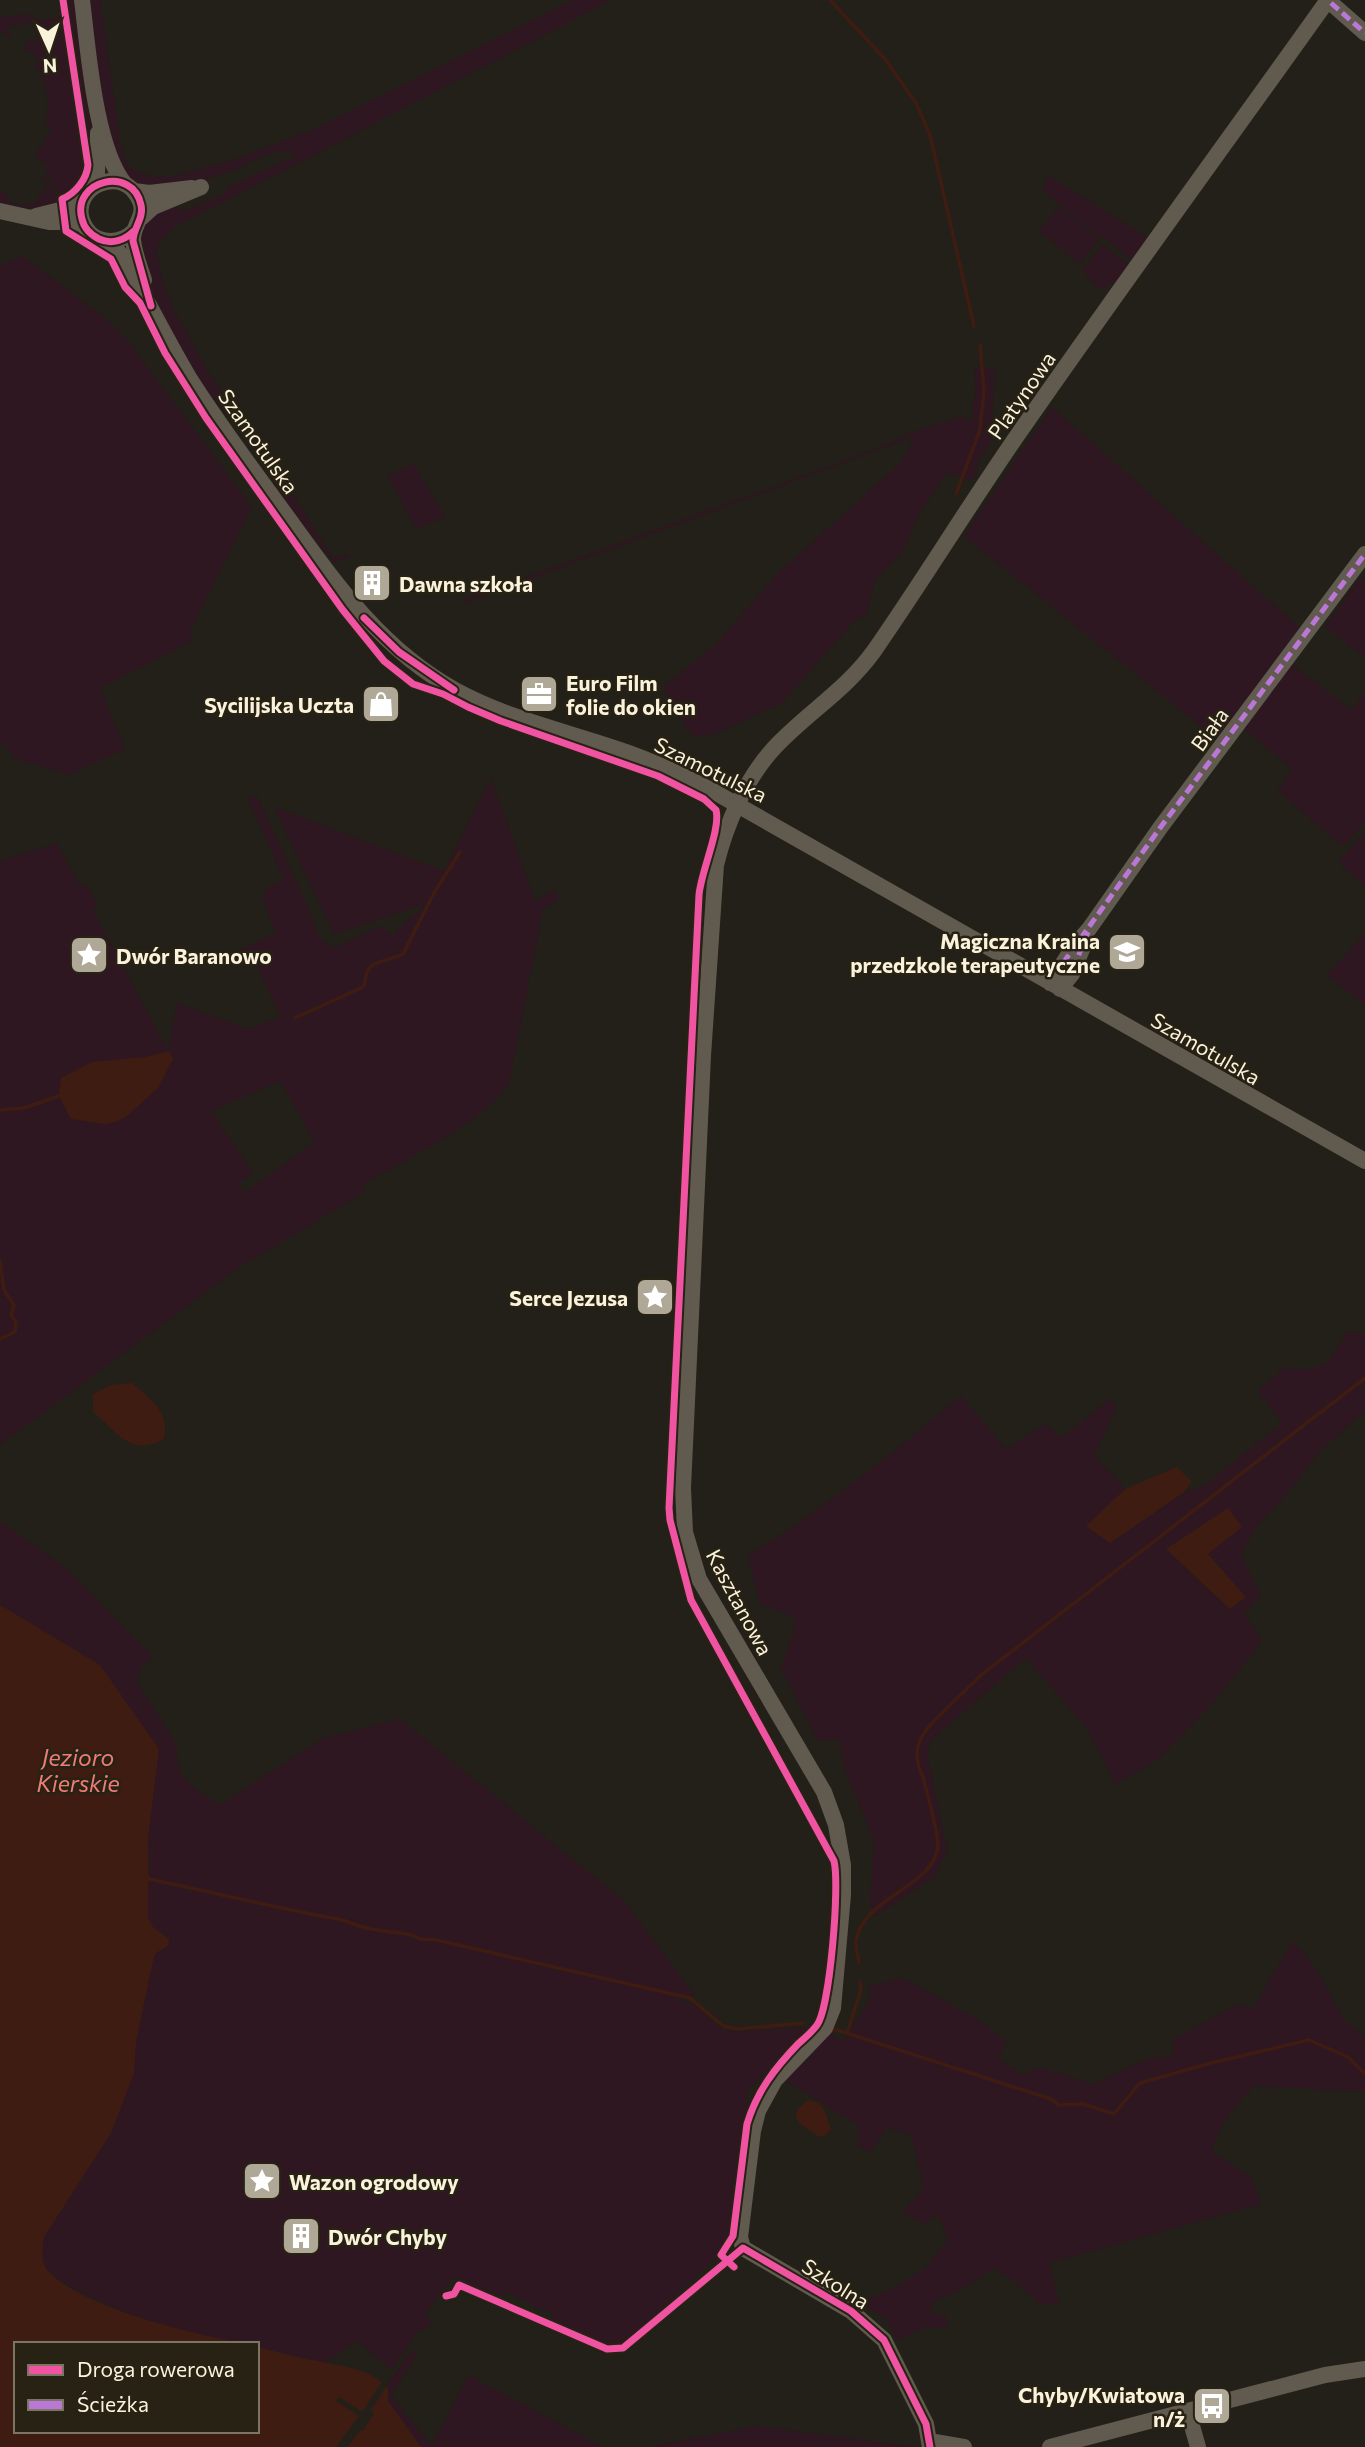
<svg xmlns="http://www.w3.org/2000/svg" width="1365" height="2447" font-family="Commissioner,sans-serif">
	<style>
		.green { fill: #2e1721; fill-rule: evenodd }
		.water { fill: #3f1c12 }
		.pier { fill: #222018 }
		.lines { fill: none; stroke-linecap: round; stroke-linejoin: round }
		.stream { stroke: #3f1c12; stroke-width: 3.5 }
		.minor { stroke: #615a4e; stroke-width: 16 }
		.quiet { stroke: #ba77d6; stroke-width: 5; stroke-dasharray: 10 5; stroke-linecap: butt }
		.cycleway-casing { stroke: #272213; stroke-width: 11 }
		.cycleway { stroke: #f153a3; stroke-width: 7 }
		.labels { text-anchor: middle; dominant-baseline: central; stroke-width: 5; stroke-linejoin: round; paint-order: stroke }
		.street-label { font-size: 21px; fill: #fbf2dc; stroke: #272213 }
		.poi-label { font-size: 21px; font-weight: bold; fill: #fbf2dc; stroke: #272213; text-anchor: start }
		.water-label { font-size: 23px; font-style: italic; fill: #f07c76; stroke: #272213 }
	</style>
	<rect width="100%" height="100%" fill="#222018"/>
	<!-- green -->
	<path class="green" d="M58,0H61L86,167C84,179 72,193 60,196L46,172V164L34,156L52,129L45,124C51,109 47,77 34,66L39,59L25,49L27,42L37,41L34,22L8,26L10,38L0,31V17L29,14L39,20L61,17Z
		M65,0H75L89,103L94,167L78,197H73L85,181L90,167Z
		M88,0H100L119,132V145L123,148L126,164L137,172L159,177L179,175L242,157L309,131L572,0H612L173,228L159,243L157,254L163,283L174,310L209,373L222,393L251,427L333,558L350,555V557L334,563C315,539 295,515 278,489C262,464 252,437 232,415L229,417C203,393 132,271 139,236C142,219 158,212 173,205L182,210L190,209L221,195L230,186L295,156L292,152C267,148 245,168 221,175C194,183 168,185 140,188L118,169L103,100Z
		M44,175L58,197L59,206L34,209L0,204V189L7,194L5,197L16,205L34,204L48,184L41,179Z
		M1047,175L1149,238L1133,261L1102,236L1099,238L1043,191Z
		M1059,207L1099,240L1079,264L1039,231Z
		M1103,244L1130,266L1115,285L1111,282L1103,290L1098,288L1082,270Z
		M22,256L101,315L125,337L252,507L190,631L192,641L100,688L125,749L69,775L13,758L5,743L0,745V265Z
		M974,367L992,369L995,373L990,444L978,462L977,473L971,481L947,473L917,517L903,551L875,580L866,615L855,620L782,703L712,735L694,736L682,722L663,687L717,643L778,573L902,462L914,437L466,603L463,600L876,449L916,431L961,417L971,421L976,386Z
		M1052,407L1301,629L1219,741L964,536Z
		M413,463L445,517L416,529L388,476Z
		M1360,577L1365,581V657L1325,627Z
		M1291,664L1351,710L1365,692V822L1343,847L1277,790L1293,770L1244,729Z
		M491,778L535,901L556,890L559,899L543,909L509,1083C487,1120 402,1162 362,1185L365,1192L237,1269L0,1445V861L57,843L80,886L86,884L98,906L92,909L168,1051L177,1003L248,1029L281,1017L257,967L231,954L276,932L263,900L266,888L284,879L247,797L257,796L310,912L320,939L335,948L380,926L392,935L426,904L334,934L274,807L444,871ZM280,1081L314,1141L322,1137L244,1193L239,1183L253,1173L211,1111Z
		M1365,832V887L1338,862Z
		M1365,933V1006L1327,975Z
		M1348,1331L1365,1333V1411L1321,1450L1284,1497L1256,1527L1241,1555L1261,1595L1244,1613L1262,1641L1214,1702L1157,1760L1116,1784L1087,1728L1026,1658L931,1740L927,1755L947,1849L935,1877L874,1917L870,1904L874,1840L845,1770L839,1740H817L781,1668L793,1634L796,1618L759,1603L748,1555C824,1510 892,1453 961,1396L1006,1449L1045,1424L1062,1438L1109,1399L1117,1407L1094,1455L1125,1489L1086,1526L1110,1543L1183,1493L1205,1485L1282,1423L1258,1391L1284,1368C1327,1372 1327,1365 1348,1331ZM1166,1550L1207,1553L1246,1597L1229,1609Z
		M0,1521L67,1569L153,1657L140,1668L137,1683L171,1735L177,1749L179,1772L199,1791L220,1805L323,1738L400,1719L624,1901L695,1996L677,2000L693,2004L723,2030L743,2031L810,2027L748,2091L738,2197L727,2248L628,2339C604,2351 573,2328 551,2318L552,2313L542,2308L540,2310L533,2308V2304L502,2291V2296L452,2278L424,2315L432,2321L426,2329L417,2332L392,2370L357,2341L324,2363L257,2347V2344C211,2344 84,2305 50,2272C40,2263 42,2250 44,2238L136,2046L145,1883H149L148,1838L8,1608L0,1605Z
		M1292,1941L1304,1952L1318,1973L1344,2020L1365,2037V2092L1254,2086C1236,2105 1218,2125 1212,2151L1252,2178L1261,2204L1049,2263L1059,2304L1041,2305L1016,2283L995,2268L950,2296L934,2300L930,2312L947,2317L950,2326L920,2329L898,2341L887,2320L860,2302L894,2288L925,2268L948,2240L938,2214L923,2224L901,2212L924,2189L911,2134L886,2128L870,2153L858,2145V2125L782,2079L800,2062L804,2063L813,2055V2050L830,2033L842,2042L870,1999L869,1986L903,1978L975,2018L1007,2042L998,2058L1023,2075L1039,2067L1093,2084L1147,2059L1173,2056V2039L1237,2005L1254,2008Z
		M411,2350L417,2354L391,2396L432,2446L469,2375L602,2447H417L374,2421L388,2401L386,2387Z
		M756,2426L918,2447H647Z"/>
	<!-- water -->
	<path class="water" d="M169,1051L173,1059L158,1088L127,1116L116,1122L106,1124L71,1119L59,1096L61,1078L92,1062L145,1057Z
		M132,1383C151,1400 170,1411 164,1439C130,1458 118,1432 93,1412V1394L111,1385Z
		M1177,1467L1192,1482L1183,1493L1110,1543L1086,1526L1125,1489Z
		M1228,1508L1242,1527L1208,1554L1246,1597L1230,1609L1166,1549Z
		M0,1605L100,1665L159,1749L148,1838V1918L153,1927L169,1939C170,1950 159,1948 154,1956L136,2042L134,2073L111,2133L44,2237C42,2250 40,2263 50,2273C91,2311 190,2332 244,2344H16V2431H257V2347C279,2352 300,2358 322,2362C346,2367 370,2369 388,2388V2401L421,2447H0Z
		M808,2100C825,2102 826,2114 831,2129L826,2135L820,2137C802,2125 783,2118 808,2100Z"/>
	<!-- pier -->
	<path class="pier" d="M384,2379L388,2384L371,2410L374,2413L363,2431L360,2430L348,2447H336L359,2416L336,2401L339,2397L362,2412Z"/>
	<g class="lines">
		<!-- stream -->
		<path class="stream" d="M830,0L884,58L916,103L930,135L974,326
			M956,494L980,430L984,390L980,345
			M295,1018L363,987C366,981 365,975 368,970C374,960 393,960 403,954L434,893L460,852
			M0,1110L24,1108L59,1096
			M0,1261L4,1290L14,1305L11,1315L16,1322L15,1332L0,1339
			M147,1876L149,1879C213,1892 275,1908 338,1919C345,1920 352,1924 359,1926C376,1931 395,1932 412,1935L420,1939L436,1940L690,1998L723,2026L738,2029L803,2023
			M859,1962C858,1955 855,1947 856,1941C863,1896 935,1887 938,1846C938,1831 927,1793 923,1777C908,1746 923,1732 944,1711C956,1699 968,1688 980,1676L1365,1378
			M834,2029L1051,2099L1059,2105L1083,2104L1114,2114L1140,2083L1211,2063L1309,2040L1348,2057L1365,2074
			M847,2033L861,1990L860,1982"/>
		<!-- minor -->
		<path class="minor" d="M82,0C88,48 95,148 125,184
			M89,189L97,173L98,133
			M134,191L149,193L192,188
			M0,211L49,222H77L85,226
			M36,216L64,209L83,200
			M141,218L153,207L201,187
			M134,231C117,247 90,244 82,220C72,188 117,166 136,194C150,214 133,222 133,239C134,253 140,267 144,280
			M106,241L113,245L121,255C145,295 166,339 190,379C221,428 257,475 291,522C338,587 383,650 455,690C510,720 570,732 629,753C657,763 684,776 711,790L1365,1161
			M1050,983L1075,945L1089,929L1160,828L1365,554
			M1060,989L1072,974L1085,942
			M1188,2412L1198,2447
			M929,2441L964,2447
			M930,2447L926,2424L884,2340L851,2311L743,2248L740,2237L753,2131L758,2111L775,2080L825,2028L833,2008L843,1895V1865L836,1825L824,1792L699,1579L685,1532L683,1488L703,1056L716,865C726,824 746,778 775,747C808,712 845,691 874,651C924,579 969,505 1019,433C1119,289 1223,147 1325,4L1331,3L1365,33
			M1050,2447L1325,2375L1365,2369"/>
		<!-- quiet -->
		<path class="quiet" d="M1331,3L1365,33
			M1063,963L1160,828L1365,554
			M1073,969L1088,932"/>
		<!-- cycleway casing -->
		<g class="cycleway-casing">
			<path id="cycleway" d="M63,0L88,165C87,179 75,194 62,199L66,231L111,259L125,287L140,303L165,353L206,418L342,609L384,661L413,684L443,694L468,707L501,721L658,776L704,799L716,810C721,829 701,871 699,895L669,1508L670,1520L691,1600L834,1861C840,1884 830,2008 817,2025C812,2032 805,2038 798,2044C775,2068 757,2091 747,2124L733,2236L721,2255L734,2267
				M134,231C125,240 112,245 99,239C91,235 84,228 82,219C71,180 133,165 141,205C144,219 133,228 133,241L151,306
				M364,618L399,652L454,690
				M446,2296L454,2294L459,2285L607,2349L623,2348L743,2248L851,2311L884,2340L926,2424L930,2447"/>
		</g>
		<!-- cycleway -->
		<use href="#cycleway" class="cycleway"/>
	</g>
	<!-- icons -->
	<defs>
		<g id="building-square" transform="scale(2.0125)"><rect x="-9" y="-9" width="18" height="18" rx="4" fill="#afa897" stroke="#272213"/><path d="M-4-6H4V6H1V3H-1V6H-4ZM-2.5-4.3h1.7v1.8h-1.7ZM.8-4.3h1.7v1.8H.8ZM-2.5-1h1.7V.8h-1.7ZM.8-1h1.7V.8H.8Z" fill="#fff"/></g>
		<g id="office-square" transform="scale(2.0125)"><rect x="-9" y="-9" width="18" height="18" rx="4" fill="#afa897" stroke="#272213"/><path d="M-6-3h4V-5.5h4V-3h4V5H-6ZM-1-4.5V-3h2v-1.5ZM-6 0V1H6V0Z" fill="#fff"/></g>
		<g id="shop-square" transform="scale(2.0125)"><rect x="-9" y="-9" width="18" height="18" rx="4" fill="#afa897" stroke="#272213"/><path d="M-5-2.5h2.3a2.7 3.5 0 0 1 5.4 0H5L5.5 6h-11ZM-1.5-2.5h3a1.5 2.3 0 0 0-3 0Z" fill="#fff"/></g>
		<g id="school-square" transform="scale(2.0125)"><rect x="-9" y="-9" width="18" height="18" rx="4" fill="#afa897" stroke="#272213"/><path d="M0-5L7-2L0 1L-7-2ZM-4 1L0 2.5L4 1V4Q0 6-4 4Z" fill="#fff"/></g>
		<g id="sight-square" transform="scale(2.0125)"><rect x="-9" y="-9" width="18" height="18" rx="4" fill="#afa897" stroke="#272213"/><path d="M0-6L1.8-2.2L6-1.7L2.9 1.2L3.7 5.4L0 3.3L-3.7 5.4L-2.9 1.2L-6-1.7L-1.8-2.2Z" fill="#fff"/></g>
		<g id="bus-square" transform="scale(2.0125)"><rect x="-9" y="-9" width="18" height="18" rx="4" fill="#afa897" stroke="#272213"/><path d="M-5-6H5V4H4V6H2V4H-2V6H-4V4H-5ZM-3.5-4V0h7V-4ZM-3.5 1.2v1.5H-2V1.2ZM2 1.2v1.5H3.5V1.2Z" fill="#fff"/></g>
	</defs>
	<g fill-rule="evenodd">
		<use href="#building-square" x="372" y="583"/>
		<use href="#office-square" x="539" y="694"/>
		<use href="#shop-square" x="381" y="704"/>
		<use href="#school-square" x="1127" y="952"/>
		<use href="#sight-square" x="89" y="955"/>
		<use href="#sight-square" x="655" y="1297"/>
		<use href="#sight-square" x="262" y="2181"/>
		<use href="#building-square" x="301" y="2236"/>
		<use href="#bus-square" x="1212" y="2406"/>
	</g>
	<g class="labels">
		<!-- street labels -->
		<g class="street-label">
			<text transform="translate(1021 395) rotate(-55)">Platynowa</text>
			<text transform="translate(259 441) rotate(55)">Szamotulska</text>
			<text transform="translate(1209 729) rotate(-54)">Biała</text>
			<text transform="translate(711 769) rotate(26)">Szamotulska</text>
			<text transform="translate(1206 1048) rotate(30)">Szamotulska</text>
			<text transform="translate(740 1602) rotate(62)">Kasztanowa</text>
			<text transform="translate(836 2283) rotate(32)">Szkolna</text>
		</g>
		<!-- poi labels -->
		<g class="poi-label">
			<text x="399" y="583">Dawna szkoła</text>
			<text x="566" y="682">Euro Film<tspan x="566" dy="24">folie do okien</tspan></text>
			<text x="354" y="704" text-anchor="end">Sycilijska Uczta</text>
			<text x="1100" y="940" text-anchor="end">Magiczna Kraina<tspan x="1100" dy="24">przedzkole terapeutyczne</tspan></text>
			<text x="116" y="955">Dwór Baranowo</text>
			<text x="628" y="1297" text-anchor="end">Serce Jezusa</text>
			<text x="289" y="2181">Wazon ogrodowy</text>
			<text x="328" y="2236">Dwór Chyby</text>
			<text x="1185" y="2394" text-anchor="end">Chyby/Kwiatowa<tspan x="1185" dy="24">n/ż</tspan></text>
		</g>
		<!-- water labels -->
		<g class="water-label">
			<text x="78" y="1757">Jezioro<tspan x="78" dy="26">Kierskie</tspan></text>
		</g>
	</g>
	<!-- legend -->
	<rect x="14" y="2342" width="245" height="91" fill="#272213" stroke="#7c7563" stroke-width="2"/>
	<rect x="28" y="2365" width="35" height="10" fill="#f153a3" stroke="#7c7563" stroke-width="2"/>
	<text x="77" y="2377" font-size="21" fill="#fbf2dc">Droga rowerowa</text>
	<rect x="28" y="2400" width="35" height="10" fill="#ba77d6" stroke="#7c7563" stroke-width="2"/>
	<text x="77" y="2412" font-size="21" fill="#fbf2dc">Ścieżka</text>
	<!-- north arrow -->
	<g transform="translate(49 49) rotate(177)" stroke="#272213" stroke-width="5" paint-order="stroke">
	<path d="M0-5L12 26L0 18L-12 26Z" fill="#fbf2dc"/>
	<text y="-10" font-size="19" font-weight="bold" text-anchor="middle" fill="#fbf2dc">N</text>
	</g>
</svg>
